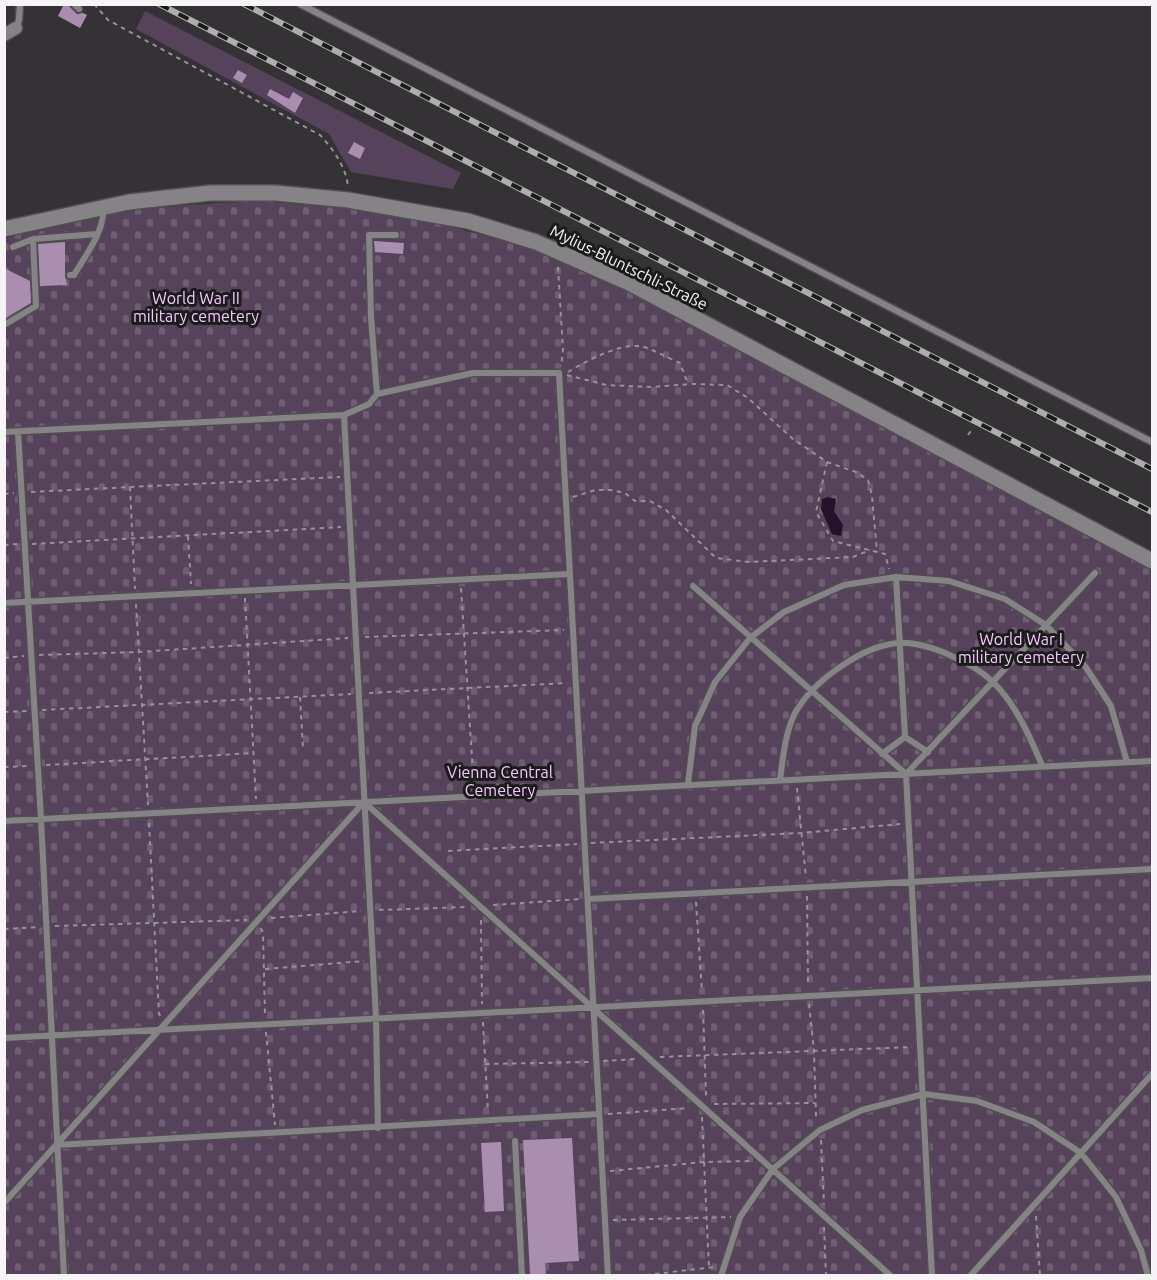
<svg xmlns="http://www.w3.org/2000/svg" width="1157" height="1280" font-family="Ubuntu,sans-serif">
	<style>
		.green { fill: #56425a }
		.cemetery { fill: url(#cemetery-stones) }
		.water { fill: #26102b }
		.building { fill: #aa8eb0 }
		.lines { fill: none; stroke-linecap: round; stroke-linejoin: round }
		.service-casing { stroke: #514e51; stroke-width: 9 }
		.minor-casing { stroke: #514e51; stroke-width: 15 }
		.tertiary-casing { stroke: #514e51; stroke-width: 18 }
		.path { stroke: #959295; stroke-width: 2; stroke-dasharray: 4.5 4.5; stroke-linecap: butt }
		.service { stroke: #868387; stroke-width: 6 }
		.minor { stroke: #868387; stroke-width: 12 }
		.tertiary { stroke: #868387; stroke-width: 15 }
		.rail-casing { stroke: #b0adb0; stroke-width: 6 }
		.rail { stroke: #1c1b1c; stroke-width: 4; stroke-dasharray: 11; stroke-linecap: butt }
		.labels { text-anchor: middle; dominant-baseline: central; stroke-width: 6; stroke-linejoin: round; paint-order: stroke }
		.street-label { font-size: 16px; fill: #f6f4f6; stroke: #1c1b1c }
		.park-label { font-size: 16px; fill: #f6c8ff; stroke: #1c1b1c }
	</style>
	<defs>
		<pattern id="cemetery-stones" width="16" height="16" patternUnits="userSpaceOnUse" patternTransform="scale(1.5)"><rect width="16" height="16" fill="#56425a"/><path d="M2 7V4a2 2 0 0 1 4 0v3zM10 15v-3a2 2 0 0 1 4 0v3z" fill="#6f5e72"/></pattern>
	</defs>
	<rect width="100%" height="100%" fill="#353236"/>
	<!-- green -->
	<path class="green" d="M145,11L461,173L453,189L351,172L329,134L136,29Z"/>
	<!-- cemetery -->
	<path class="cemetery" d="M260,201L360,209L421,219L532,248L627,289L1152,570V1275H5L4,239C86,210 175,205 260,201Z"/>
	<!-- water -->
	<path class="water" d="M828,497L836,499L834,511L843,525L841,536L832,534L821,509L822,499Z"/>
	<!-- building -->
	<path class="building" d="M64,4L69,6L77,14L83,13L87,15L80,28L58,16Z
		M238,70L247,75L242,83L233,78Z
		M270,89L289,99L293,92L303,98L295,113L267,95Z
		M354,142L365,148L360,159L348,153Z
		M374,241L404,243L403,254L375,252Z
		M65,242V276L67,285L40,286L38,244Z
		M4,268L30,281L31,303L4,319Z
		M572,1138L579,1261L545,1263L546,1275H530L523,1140Z
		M501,1142L504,1211L485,1212L481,1143Z"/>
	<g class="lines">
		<!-- service casing -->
		<g class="service-casing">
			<path id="service" d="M74,4L79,9
				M300,4L1152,442
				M16,28L19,20L20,4
				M13,247L33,239L97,234
				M70,275H74C85,256 105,231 103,208
				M4,325L36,306L33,239
				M377,394L371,317L369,235H396
				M344,415L376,1018L378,1128
				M4,432L344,415L369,404L377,394L473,373H559L608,1276
				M18,432L41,819L64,1276
				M896,577L905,737L928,752
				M693,586L906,774L932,1276
				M4,603L569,574
				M882,754L905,737
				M907,773L1095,573
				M780,780C783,758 785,733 795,713C813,681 862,646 898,643C926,641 974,663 994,683C1016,705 1030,737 1042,765
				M688,784L695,726L715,682L750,638L784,612L844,585L896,577L949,581L1005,599L1046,625L1085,666L1111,706L1127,762
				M4,821L1152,761
				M589,899L1152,869
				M4,1038L1152,978
				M515,1141L522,1276
				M57,1145L599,1114
				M4,1203L364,802L891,1276
				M721,1276L740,1217L773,1169L820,1130L862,1110L924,1094L977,1101L1034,1122L1081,1153L1116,1197L1141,1250L1148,1276
				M970,1276L1152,1074"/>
		</g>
		<!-- minor casing -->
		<g class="minor-casing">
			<path id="minor" d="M4,35L16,28"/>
		</g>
		<!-- tertiary casing -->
		<g class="tertiary-casing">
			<path id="tertiary" d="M4,229L129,202L210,193H276L348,200L468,221L536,242L629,283L1152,561"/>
		</g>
		<!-- path -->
		<path class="path" d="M94,4L108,20L320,135C333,149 347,168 348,188
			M558,267L563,350L561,366
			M568,372C586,361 623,341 644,347C656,351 668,358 680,363L688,384
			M567,375L606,385L651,387L692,384L727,385L748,398L793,439L827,462L816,512L833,541L885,554L889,569
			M968,435L973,428
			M827,462L856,472L868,480L872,496L877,552
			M130,487L340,477
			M31,492L130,487L135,589
			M4,494L14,493
			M573,497L595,490H611L625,493L635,501H650L666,510L716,558L749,562L853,557L870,550
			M188,536L191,584
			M32,544L341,527
			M4,545L17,544
			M461,588L474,789
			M245,598L256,799
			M136,604L148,805
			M365,637L564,630
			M39,655L139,652L348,638
			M4,658L24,656
			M369,693L567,683
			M300,697L303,748
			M42,710L351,694
			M4,712L27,711
			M46,765L254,753
			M4,767L29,766
			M797,788L806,878
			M149,823L159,1014L161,1017
			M591,843L801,833L900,824
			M448,851L577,844
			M807,896L808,986
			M696,902L702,992
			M493,905L580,899
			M379,910L466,907
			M271,918L361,911
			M481,920L482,1004
			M55,926L247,920
			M261,928L263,933L265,1015
			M4,929L38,927
			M265,969L364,961
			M809,1004L814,1051L816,1116L817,1120
			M703,1010L706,1094L705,1097
			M483,1022L488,1112
			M266,1032L275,1125
			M660,1057L912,1047
			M603,1061L636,1059
			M485,1064L589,1062
			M714,1104L815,1103
			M608,1114L689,1108
			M702,1117L709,1267
			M821,1140L824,1204
			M610,1171L704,1162L751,1161
			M1036,1216L1040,1276
			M613,1220L731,1217
			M824,1227L826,1276
			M637,1276L715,1267"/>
		<!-- service -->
		<use href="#service" class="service"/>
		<!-- minor -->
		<use href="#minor" class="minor"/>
		<!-- tertiary -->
		<use href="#tertiary" class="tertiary"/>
		<!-- rail casing -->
		<g class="rail-casing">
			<path id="rail" d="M159,4L1152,512
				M244,4L1152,469"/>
		</g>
		<!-- rail -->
		<use href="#rail" class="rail"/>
	</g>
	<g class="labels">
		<!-- street labels -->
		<g class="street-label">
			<text transform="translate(629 267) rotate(26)">Mylius-Bluntschli-Straße</text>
		</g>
		<!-- park labels -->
		<g class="park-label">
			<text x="196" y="298">World War II<tspan x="196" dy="18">military cemetery</tspan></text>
			<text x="1021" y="639">World War I<tspan x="1021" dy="18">military cemetery</tspan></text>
			<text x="500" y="772">Vienna Central<tspan x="500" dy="18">Cemetery</tspan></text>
		</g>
	</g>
	<!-- border -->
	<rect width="1157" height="1280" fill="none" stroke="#f6f4f6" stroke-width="12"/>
</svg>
